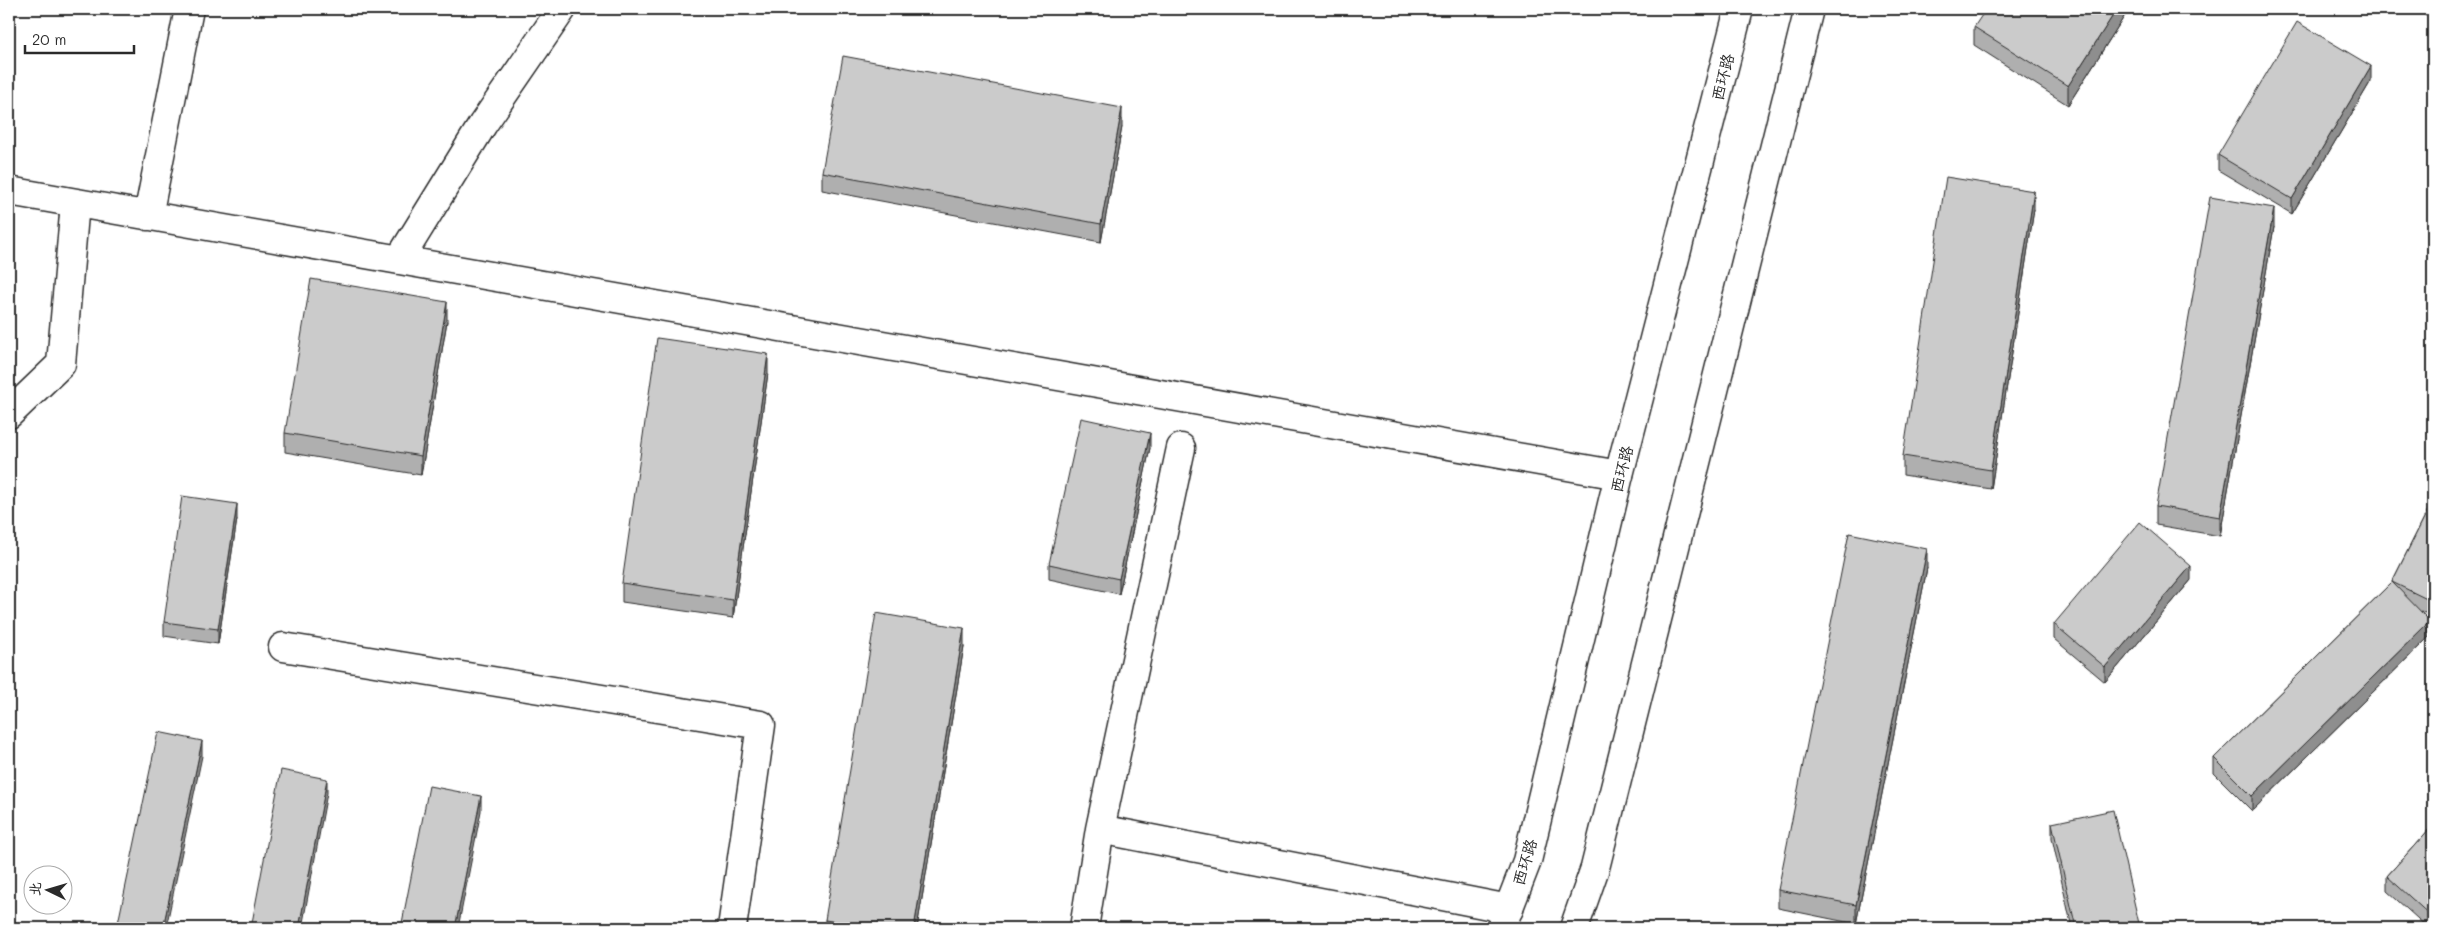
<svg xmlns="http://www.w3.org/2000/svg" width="2442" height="937" font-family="Mali,'LXGW WenKai TC',sans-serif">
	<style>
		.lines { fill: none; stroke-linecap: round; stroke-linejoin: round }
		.minor-casing { stroke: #2b2b2b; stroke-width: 31 }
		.major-casing { stroke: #2b2b2b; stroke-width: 31 }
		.minor { stroke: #fff; stroke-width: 28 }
		.major { stroke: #fff; stroke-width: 28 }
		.wall { fill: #afafaf; stroke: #2b2b2b }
		.shaded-wall { fill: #8e8e8e; stroke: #2b2b2b }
		.building { fill: #cbcbcb; stroke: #2b2b2b }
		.labels { text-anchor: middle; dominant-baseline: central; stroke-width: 4; stroke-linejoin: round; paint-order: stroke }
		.street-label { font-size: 16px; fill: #2b2b2b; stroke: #fff }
	</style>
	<rect width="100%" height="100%" fill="#fff"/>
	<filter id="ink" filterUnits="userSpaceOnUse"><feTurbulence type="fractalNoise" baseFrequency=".02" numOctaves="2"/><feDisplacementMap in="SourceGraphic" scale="10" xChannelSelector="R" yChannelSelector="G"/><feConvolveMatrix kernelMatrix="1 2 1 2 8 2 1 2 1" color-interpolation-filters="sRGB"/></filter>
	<g filter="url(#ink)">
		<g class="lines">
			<!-- minor casing -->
			<g class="minor-casing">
				<path id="minor" d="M9,191L1619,475
					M148,216L189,9
					M399,260L483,124L562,9
					M9,414L61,364L75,203
					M1181,448L1100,829L1509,909
					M283,647L761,725L732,928
					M1084,928L1100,829"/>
			</g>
			<!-- major casing -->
			<g class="major-casing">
				<path id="major" d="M1501,928L1527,861L1619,475L1739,9
					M1574,928L1595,868L1809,9"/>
			</g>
			<!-- minor -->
			<use href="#minor" class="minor"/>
			<!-- major -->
			<use href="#major" class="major"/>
		</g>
		<!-- wall -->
		<path class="wall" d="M2129,9L2068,105L1974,45V27Z
			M2415,9H2433V20Z
			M2371,81L2292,214L2218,170V155Z
			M1122,127L1101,242L822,190V172Z
			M2034,209L1991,489L1903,475V456Z
			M2274,227L2220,536L2156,525V506Z
			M447,321L421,475L285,452V433Z
			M768,373L733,618L622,602V583Z
			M1150,448L1119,594L1049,579V564Z
			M2433,500V617L2421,611L2430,636L2252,811L2214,773V758L2392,582Z
			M237,519L218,644L164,636V622Z
			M1927,568L1856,924L1778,908V890Z
			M2191,580L2105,682L2054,639V624Z
			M964,646L917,928H825V920Z
			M2052,823L2140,928H2072L2052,838Z
			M2433,825V928H2428L2387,891V876Z"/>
		<!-- shaded-wall -->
		<path class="shaded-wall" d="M2117,9H2129L2068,105V86Z
			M2371,66V81L2292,214V199Z
			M1122,108V127L1101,242V224Z
			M2034,191V209L1991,489V470Z
			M2274,208V227L2220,536V517Z
			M447,302V321L421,475V456Z
			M768,354V373L733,618V600Z
			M1150,433V448L1119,594V579Z
			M237,504V519L218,644V629Z
			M1927,549V568L1856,924V905Z
			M2191,566V580L2105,682V667Z
			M2430,621V636L2252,811V796Z
			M964,628V646L917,928H914Z
			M202,741V756L166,928H163Z
			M327,779V793L302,928H299Z
			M481,796V811L458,928H455Z"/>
		<!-- building -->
		<path class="building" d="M1986,9H2117L2068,86L1974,27Z
			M2297,22L2371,66L2292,199L2218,155Z
			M843,56L1122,108L1101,224L822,172Z
			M1946,177L2034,191L1991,470L1903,456Z
			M2210,197L2274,208L2220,517L2156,506Z
			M311,279L447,302L421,456L285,433Z
			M657,338L768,354L733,600L622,583Z
			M1081,418L1150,433L1119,579L1049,564Z
			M182,496L237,504L218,629L164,622Z
			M2433,500V602L2392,582Z
			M2140,522L2191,566L2105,667L2054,624Z
			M1849,533L1927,549L1856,905L1778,890Z
			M2392,582L2430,621L2252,796L2214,758Z
			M876,613L964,628L914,928H875L825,920Z
			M158,732L202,741L163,928H117Z
			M281,770L327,779L299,928H251Z
			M429,786L481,796L455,928H401Z
			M2113,810L2140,928H2076L2052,823Z
			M2433,825V918L2387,876Z
			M2315,927L2333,928H2315Z"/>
	</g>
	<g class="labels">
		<!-- street labels -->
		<g class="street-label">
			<text transform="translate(1722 77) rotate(-76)">西环路</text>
			<text transform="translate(1621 469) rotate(-76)">西环路</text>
			<text transform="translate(1524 862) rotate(-73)">西环路</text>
		</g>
	</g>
	<!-- margin -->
	<rect width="2442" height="937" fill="none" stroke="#fff" stroke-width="30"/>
	<rect x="15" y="15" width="2412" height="907" fill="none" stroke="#2b2b2b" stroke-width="2" filter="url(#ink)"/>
	<!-- north arrow -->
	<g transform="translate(48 890) rotate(275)"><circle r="24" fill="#ffffff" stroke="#aaaaaa"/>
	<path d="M0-4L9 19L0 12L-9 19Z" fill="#2b2b2b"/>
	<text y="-8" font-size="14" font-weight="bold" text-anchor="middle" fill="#2b2b2b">北</text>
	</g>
	<!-- scale -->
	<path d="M25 45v8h109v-8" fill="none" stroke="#2b2b2b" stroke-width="2.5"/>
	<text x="32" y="45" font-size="15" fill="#2b2b2b" stroke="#ffffff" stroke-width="4" paint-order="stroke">20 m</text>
</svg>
